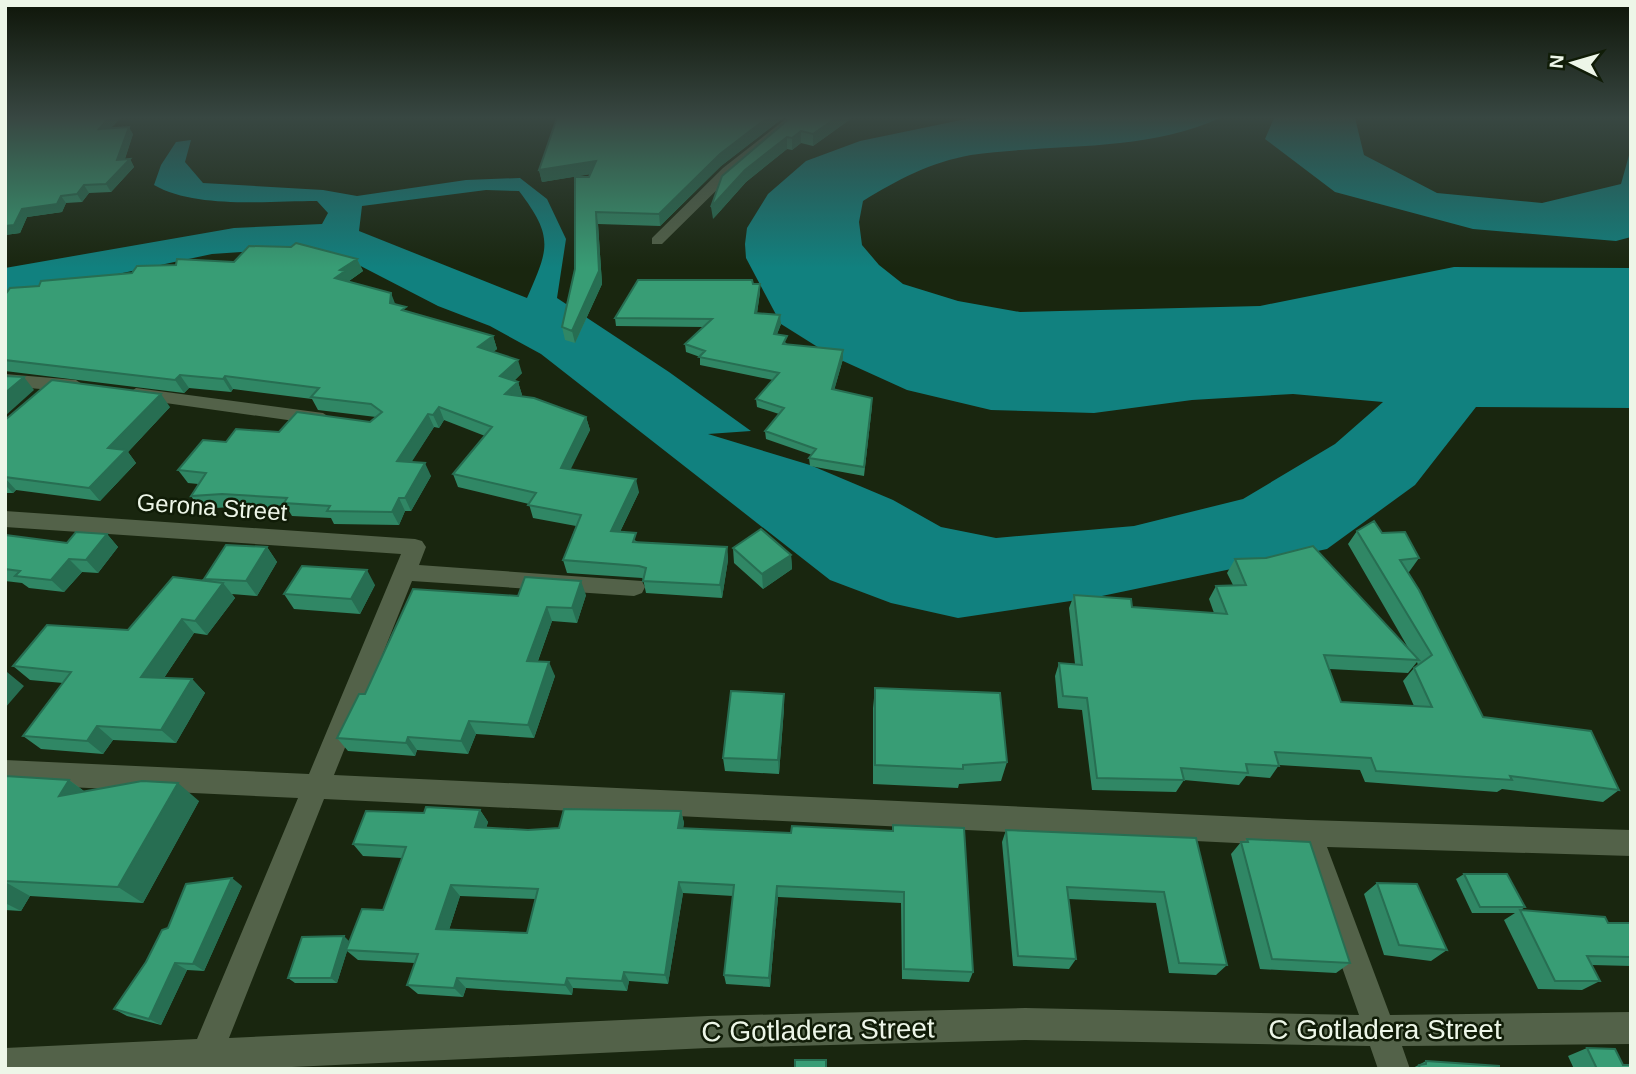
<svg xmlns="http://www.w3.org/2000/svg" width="1636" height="1074" font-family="Arial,sans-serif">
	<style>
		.water { fill: #11817f; fill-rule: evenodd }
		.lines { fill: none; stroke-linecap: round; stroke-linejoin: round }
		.minor { fill: #536249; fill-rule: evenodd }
		.wall { fill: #308765; fill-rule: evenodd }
		.shaded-wall { fill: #276e52 }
		.building { fill: #389d75; stroke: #276e52; stroke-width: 2; fill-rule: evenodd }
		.labels { text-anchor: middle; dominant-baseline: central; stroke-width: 5; stroke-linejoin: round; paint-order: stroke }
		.street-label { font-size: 24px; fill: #edf6e8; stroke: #101c07 }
		.near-street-label { font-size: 28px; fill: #edf6e8; stroke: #101c07 }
	</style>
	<rect width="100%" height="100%" fill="#19260f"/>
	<!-- water -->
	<path class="water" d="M971,118H1220C1142,153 1054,143 971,155C931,162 897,180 863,201L859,222L862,245L879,265L903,284L958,301L1020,312L1260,306L1454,267L1631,268V408L1476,407L1415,485L1327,549L1097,597L958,618L891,603L830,580L541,354L490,326L438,306L349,260L269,250L212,254L5,298V268L234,228L322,224L328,213L317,201C268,201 196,209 154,185L161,165L176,142L191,140L185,162L203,183L323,190L357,196L466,180L520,178L547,199L566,239L557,298L669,372L751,431L708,434L810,465L893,500L941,527L996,538L1134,526L1243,499L1335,444L1383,402L1293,394L1192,400L1094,413L991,410L907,390L832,356L781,324L746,258L745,244L747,228L768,194L806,161L860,141ZM486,190L519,191C554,237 549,248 527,298L359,231L362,206Z
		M1274,118H1355L1364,155L1437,193L1542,203L1621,184L1631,148V237L1616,241L1473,229L1335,192L1265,139Z"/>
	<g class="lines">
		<!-- minor -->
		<path class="minor" d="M787,118H801L733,174L662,244H652V238L723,168Z
			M5,374L76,380L85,386L76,392L5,386Z
			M136,388L323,413L332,419L323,425L130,398L127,394Z
			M5,511L415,539L422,541L426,547L419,565L642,581L645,587L642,593L634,596L412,581L334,775L1308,820L1631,830V856L1327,847L1390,1015L1631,1012V1044L1402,1046L1410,1069H1378L1370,1046L1025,1040L708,1048L251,1069H5V1048L197,1039L298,798L5,784V760L309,774L401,554L5,527ZM324,799L1299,846L1359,1015L1025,1008L708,1016L229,1038Z"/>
	</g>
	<!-- wall -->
	<path class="wall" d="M5,118L111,128L133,134L125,159H130L134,167L111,192L89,193L82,202L66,203L62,212L27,217L20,233L5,235Z
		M557,118H783L721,166L660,226L598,224L602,284L575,343L565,340L562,327L575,269L590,174L542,182L539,170Z
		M790,118H852L813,146L801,143L792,150L787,149L746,182L713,219Z
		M357,259L363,271L349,281L350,282L396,304L408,312L493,336L497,349L493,352L522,373L514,381L518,382L522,395L521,396L586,417L590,430L570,469L639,492L620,532L638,542L727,547L728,560L722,598L646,593L643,579L642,578L567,573L563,560L576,526L533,518L529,504L458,487L453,474L485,436L444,420L439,428L434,427L411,462L431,476L411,511H405L399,525L334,524L331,518L292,516L289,511L231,507L200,509L191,496L198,484L188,483L178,470L226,442L279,432L370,422L376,417L318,410L312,399L233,389L231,392L189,388L184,393L5,371V295L39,286L132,273L234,262Z
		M753,284L760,292L757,313L781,324L777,334L787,344L843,359L834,390L872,406L864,476L810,466L809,458L812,455L766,439L765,431L779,414L757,407L756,399L773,380L700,365V357L686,352L685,344L703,327L616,326L615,318Z
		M170,407L128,452L136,463L100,501L16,490L13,493H5V420Z
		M1357,531L1382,533L1419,558L1409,572H1407L1483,717L1619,790L1603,802L1502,789L1497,792L1365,782L1360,770L1279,765L1270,778L1246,776L1239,785L1184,780L1176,792L1092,790L1082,710L1058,708L1055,676L1059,663L1075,664L1069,608L1074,595L1132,607L1214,613L1209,599L1216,586L1233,585L1227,573L1235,559L1410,651L1348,544ZM1417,662L1418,665L1414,668L1403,681L1414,706L1341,702L1329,669L1408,673Z
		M107,534L118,547L98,573L82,572L64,592L29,588L22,583L5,581V535L67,543Z
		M267,547L277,562L257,596L232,594L235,598L207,635L194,633L164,678L192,679L205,693L176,743L113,740L103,754L41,749L23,736L63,683L30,680L13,666L128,630L205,581L204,579Z
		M733,548L791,555L792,569L763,589L734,563Z
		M375,585L360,614L294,609L284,594Z
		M586,595L577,623L552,621L538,661L555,676L534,738L476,734L468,754L417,750L415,756L348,751L337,738L365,694L518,596Z
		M875,688L1007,762L1001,781L959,784L958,788L873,784V708Z
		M784,694V708L779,774L725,771L723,758Z
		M5,776L69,780L84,791L199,801L143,903L30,896L21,911L5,910Z
		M480,810L488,822L486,828L528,830L559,828L681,811L684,823L683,828L791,833L892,831L893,825L973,972L969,982L902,979L901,903L778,897L770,987L726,984L724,975L733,896L683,893L668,984L629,981L627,991L573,988L572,995L466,988L463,997L418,994L407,985L415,963L358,960L347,951L337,983H295L288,978L350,941L383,910L402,858L363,856L353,844L424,813ZM460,896L535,899L527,933L449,930Z
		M1006,830L1196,838L1227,965L1216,975L1169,973L1156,903L1068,899L1076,959L1069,969L1013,966L1002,842Z
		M1247,839L1350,963L1336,973L1260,969L1231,854L1241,842H1244Z
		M1464,874L1525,907L1521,910L1608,923H1631V966L1592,965L1600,981L1582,990L1538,989L1504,920L1515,913H1472L1456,879Z
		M1377,883L1447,950L1431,961L1384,955L1364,894Z
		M242,886L204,971L187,970L161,1025L127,1016L114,1009L168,928Z
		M1587,1048L1623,1065L1631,1069H1574L1568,1056Z
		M1426,1061L1499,1069H1411Z"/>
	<!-- shaded-wall -->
	<path class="shaded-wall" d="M109,118H121L103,136L99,129Z
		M767,118H783L721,166L660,226L659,214L720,154Z
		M836,118H852L813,146V134Z
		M129,127L133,134L122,167L130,159L134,167L111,192L106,184L117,160Z
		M801,131V143L792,150V138Z
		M787,137V149L746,182L713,219L711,207L745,170Z
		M596,161L598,173L542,182L539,170Z
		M84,185L89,193L82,202L77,194Z
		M61,196L66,203L62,212L27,217L20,233L5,235V226L22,209Z
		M596,212L598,224L602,284L575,343L572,331Z
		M357,259L363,271L349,281L351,284L335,278L340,270Z
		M760,284V292L756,321L755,313Z
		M391,293L396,306L390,303Z
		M780,315L781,324L774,342V334Z
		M493,336L497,349L483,360L478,347Z
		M843,350V359L832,398V389Z
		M518,360L522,373L505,389L500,376Z
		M180,375L189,388L184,393L175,380Z
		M225,376L233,389L231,392L223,379Z
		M24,377L34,390L5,416V393Z
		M518,382L522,395L509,408L505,394Z
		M161,394L170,407L128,452L136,463L100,501L89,488L108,448Z
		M439,407L444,420L439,428L433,415Z
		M428,414L434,427L404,474L397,461Z
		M586,417L590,430L565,481L561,468Z
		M425,463L431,476L411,511L405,498Z
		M5,478L16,490L13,493L5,485Z
		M636,479L639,492L614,544L611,531Z
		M399,498L405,511L399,525L392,512Z
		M107,534L118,547L98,573L86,560Z
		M267,547L277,562L257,596L246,581Z
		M727,547L728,560L722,598L720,585Z
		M791,555L792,569L763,589L762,574Z
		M69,559L82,572L64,592L51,580Z
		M367,570L375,585L360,614L351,599Z
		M581,581L586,595L577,623L572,608Z
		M223,583L235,598L207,635L195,621Z
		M547,607L552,621L533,674L527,661Z
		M182,619L194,633L155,691L141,677Z
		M549,662L555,676L534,738L528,725Z
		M7,672L24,686L5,708V674Z
		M192,679L205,693L176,743L161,730Z
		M784,694V708L779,774L778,760Z
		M469,721L476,734L468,754L461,741Z
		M97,726L113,740L103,754L87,741Z
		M408,737L417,750L415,756L406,743Z
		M69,780L93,798L59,796Z
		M178,783L199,801L143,903L118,887Z
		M480,810L488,822L483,839L475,827Z
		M681,811L684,823L681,840L678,828Z
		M232,878L242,886L204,971L193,964Z
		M5,882L30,896L21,911L5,903Z
		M679,882L683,893L668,984L665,975Z
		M451,885L460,896L446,939L436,929Z
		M777,886L778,897L770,987L769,978Z
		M344,936L350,942L337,983L331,978Z
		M175,963L187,970L161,1025L149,1019Z
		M624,972L629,981L627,991L622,981Z
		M457,978L466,988L463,997L454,988Z
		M567,978L573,988L572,995L565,985Z"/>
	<!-- building -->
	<path class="building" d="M5,118H109L99,129L129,127L117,160L130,159L106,184L84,185L77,194L61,196L57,204L22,209L14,225L5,226Z
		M557,118H767L720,154L659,214L596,212L599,271L572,331L562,327L575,269V177H589L596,161L539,170Z
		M790,118H836L813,134L801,131L792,138L787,137L745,170L711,207L722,176Z
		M296,243L357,259L340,270L345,271L335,278L391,293L390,303L406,307L402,310L493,336L478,347L518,360L500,376L518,382L505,394L534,398L586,417L561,468L636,479L611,531L636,533L633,542L727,547L720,585L643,581L646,568L639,566L563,560L581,515L528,505L536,493L453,474L492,427L439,407L433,415L428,414L397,461L425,463L405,498H399L392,512L327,511L330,506L284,503L287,498L222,494L191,496L206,473L178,470L203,440L226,442L236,429L279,432L297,412L370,422L382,412L371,404L311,397L319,388L225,376L223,379L180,375L175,380L5,360V295L10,288L39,286L41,281L132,273L137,266L176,265L177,259L234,262L249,246L291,247Z
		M638,280H752L753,284H760L755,313L780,315L774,334L787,336L783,344L843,350L832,389L872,398L864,467L809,458L816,449L765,431L784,408L756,399L779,373L699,357L705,351L685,344L712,319L615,318Z
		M5,376L24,377L5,393Z
		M52,380L161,394L108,448L126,450L89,488L5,477V420Z
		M1374,521L1382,533L1405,532L1419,558L1400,560L1419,590L1483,717L1591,731L1619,790L1510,776L1512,780L1376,771L1371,758L1275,752L1279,766L1246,764L1248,773L1181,768L1184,780L1097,778L1087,698L1063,696L1059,663L1082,665L1074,595L1131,599L1132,607L1227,614L1216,586L1246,585L1235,559L1266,558L1313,546L1419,660L1324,655L1341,702L1432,707L1414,668L1432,655L1357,531Z
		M761,529L791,555L762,574L733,548Z
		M76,532L107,534L86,560L69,559L51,580L15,576L20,571L5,569V535L67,543Z
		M226,545L267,547L246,581L204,579Z
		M302,566L367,570L351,599L284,594Z
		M173,577L223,583L195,621L182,619L141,677L192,679L161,730L97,726L87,741L23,736L71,672L13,666L47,625L128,630Z
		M525,577L581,581L572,608L547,607L527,661L549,662L528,725L469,721L461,741L408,737L406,743L337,738L359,694H365L413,589L518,596Z
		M875,688L1000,693L1007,762L963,765V769L875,765Z
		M731,691L784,694L778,760L723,758Z
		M5,776L69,780L59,796L142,781L178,783L118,887L5,881Z
		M426,807L480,810L475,827L528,830L559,828L564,809L681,811L678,828L791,833L792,826L893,831V825L964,828L973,972L904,969V892L777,886L769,978L724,975L734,885L679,882L665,975L624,972L622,981L567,978L565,985L457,978L454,988L407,985L418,954L346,950L362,909L383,910L406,847L353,844L366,811L424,813ZM451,885L538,889L527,933L436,929Z
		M1006,830L1196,838L1227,965L1179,963L1164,892L1067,887L1076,959L1018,956Z
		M1247,839L1310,842L1350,963L1272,959L1241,842H1248Z
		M1464,874H1507L1525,907H1480Z
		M232,878L193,964L175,963L149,1019L114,1009L146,962L162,930L168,928L186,884Z
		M1377,883L1417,884L1447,950L1399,945Z
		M1520,910L1605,917L1608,923H1631V957L1587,956L1600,981H1555Z
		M344,936L331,978H288L302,937Z
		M1587,1048L1615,1049L1623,1065H1631V1069H1597Z
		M795,1060H826V1069H795Z
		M1426,1061L1499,1066V1069H1420L1419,1065L1426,1064Z"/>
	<!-- sky -->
	<linearGradient id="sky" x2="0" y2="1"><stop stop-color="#0e1508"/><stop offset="0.44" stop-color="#384742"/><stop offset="1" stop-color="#384742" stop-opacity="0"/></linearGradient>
	<rect width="1636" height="268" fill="url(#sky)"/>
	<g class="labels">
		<!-- street labels -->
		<g class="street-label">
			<text transform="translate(212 507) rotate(4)">Gerona Street</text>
		</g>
		<!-- near-street labels -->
		<g class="near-street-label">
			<text x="1385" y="1029">C Gotladera Street</text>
			<text transform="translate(818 1030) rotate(-1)">C Gotladera Street</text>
		</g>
	</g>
	<!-- border -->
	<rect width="1636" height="1074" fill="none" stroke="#edf6e8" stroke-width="14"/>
	<!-- north arrow -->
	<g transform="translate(1573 63) rotate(275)" stroke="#101c07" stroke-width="5" paint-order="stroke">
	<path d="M0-5L12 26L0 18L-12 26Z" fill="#edf6e8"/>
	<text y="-10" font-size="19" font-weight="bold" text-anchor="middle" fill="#edf6e8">N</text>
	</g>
</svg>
